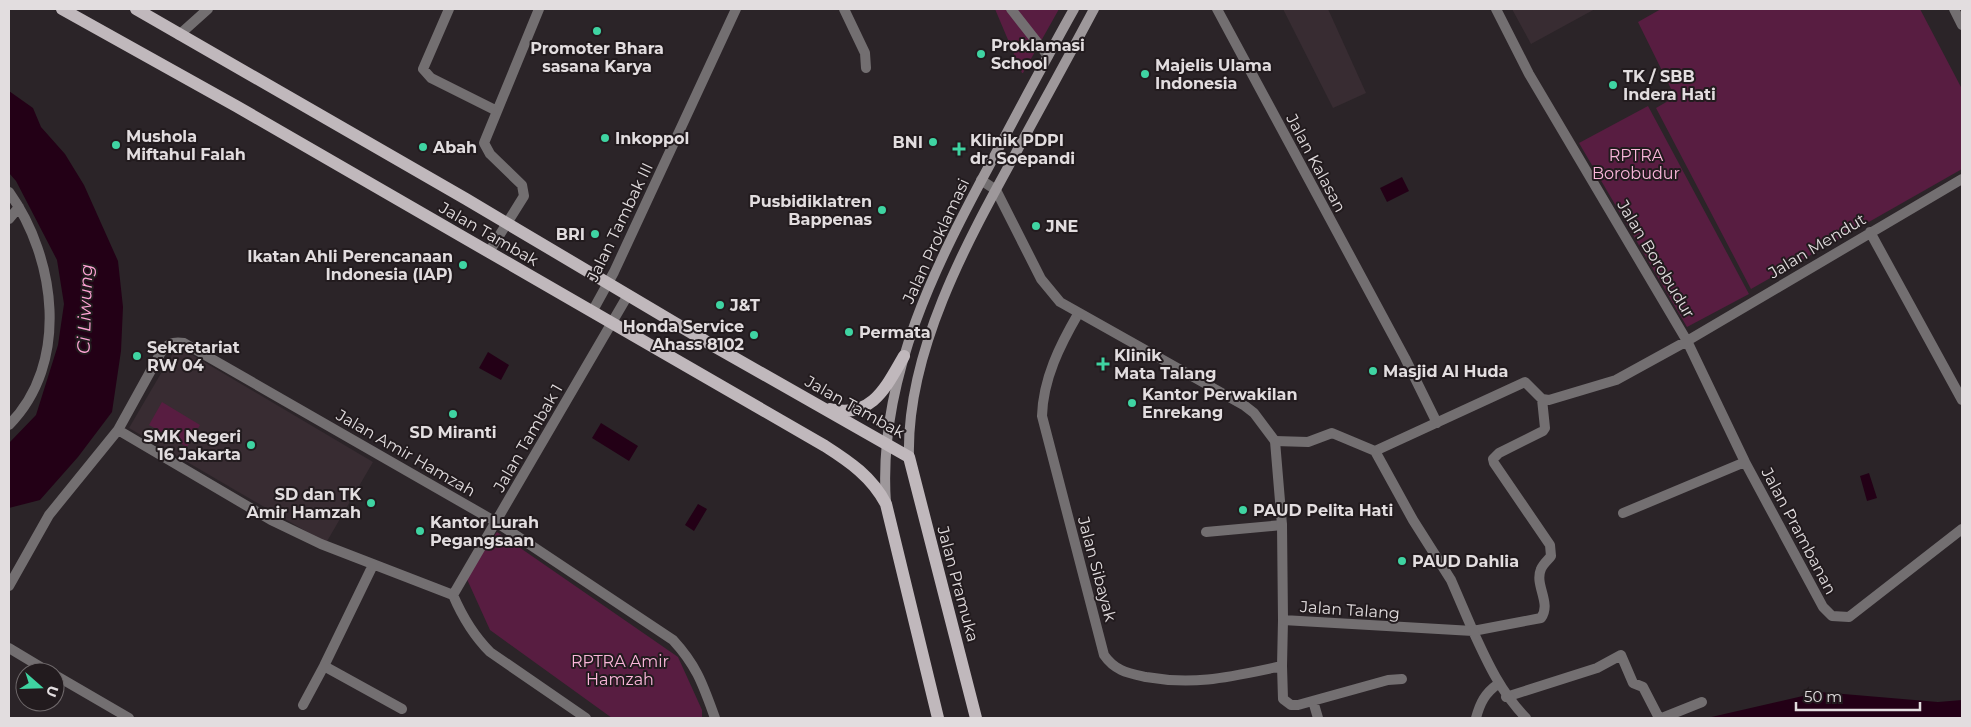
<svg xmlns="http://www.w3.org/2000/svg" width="1971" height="727" font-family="Montserrat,sans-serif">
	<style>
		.built { fill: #382c32 }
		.green { fill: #581d41 }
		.water { fill: #230016 }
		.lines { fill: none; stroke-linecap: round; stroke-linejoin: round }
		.minor { stroke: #736f71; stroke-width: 10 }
		.tertiary { stroke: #736f71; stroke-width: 10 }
		.secondary { stroke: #9e989b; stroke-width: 10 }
		.primary { stroke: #c0b8bc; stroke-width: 12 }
		.poi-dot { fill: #3fd4a2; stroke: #221b1e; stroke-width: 2 }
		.labels { text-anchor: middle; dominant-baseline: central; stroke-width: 4; stroke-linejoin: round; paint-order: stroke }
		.poi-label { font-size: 16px; font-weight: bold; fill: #e2dddf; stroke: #221b1e; text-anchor: start }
		.park-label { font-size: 16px; fill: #fbb7db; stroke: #221b1e }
		.street-label { font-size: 16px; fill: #e2dddf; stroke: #221b1e }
		.water-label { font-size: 18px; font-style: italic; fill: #fea4d5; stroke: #221b1e }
	</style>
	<rect width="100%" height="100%" fill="#2b2428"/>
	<!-- built -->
	<path class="built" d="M1283,9H1328L1366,93L1333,108Z
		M1512,9H1595L1531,44Z
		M177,346L373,462L326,543L129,428Z"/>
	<!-- green -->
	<path class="green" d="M995,9H1059L1023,73H1022Z
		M1661,9H1920L1962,89V169L1751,289L1656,108L1675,97L1638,22Z
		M1648,106L1749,294L1687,327L1579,143Z
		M162,402L200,425L187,447L149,425Z
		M497,532L678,657L702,710V718H612L490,630L466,577Z"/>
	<!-- water -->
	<path class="water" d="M9,91L33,108L41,127L65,154L84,185L118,261L123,307L121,351L112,412L78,457L40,500L9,508V443L36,415L58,345L64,304L57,260L16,181L9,173Z
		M1402,177L1409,191L1387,202L1380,188Z
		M488,352L509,365L501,380L479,368Z
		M601,423L638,446L629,461L592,438Z
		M1869,473L1877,498L1867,501L1860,476Z
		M698,504L707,509L694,531L685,525Z
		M1820,692L1938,702L1962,700V718H1707Z"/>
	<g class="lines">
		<!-- minor -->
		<path class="minor" d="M449,9L423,69L431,78L497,111
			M844,9L865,53L866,68
			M1011,9L1048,56
			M1217,9L1405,358L1437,423
			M1496,9L1529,74L1687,341L1745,462L1823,607L1832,616L1849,617L1962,529
			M1954,9L1962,25
			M179,35L208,9
			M9,192C56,258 70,363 9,425
			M9,219L19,207
			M1870,232L1962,400
			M489,252L524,196L522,185L490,154L484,143L539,9
			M592,312L614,272L736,9
			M1078,314C1060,345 1043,379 1042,416L1104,655C1115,671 1128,673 1146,677C1197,686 1233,676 1282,666L1283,620
			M118,430L271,520L321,544L453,595
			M1275,441L1308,442L1332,433L1375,451L1413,520L1451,580L1473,631L1541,618C1552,603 1534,585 1541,569C1543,564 1548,560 1551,556L1550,545L1494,463L1493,459L1499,453L1543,431L1545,428L1542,399
			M1375,451L1525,382L1542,399L1549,400L1616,380L1687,341L1962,179
			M1623,513L1745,462
			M1206,532L1282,525
			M9,586L49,515L118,430L160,354C167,344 172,341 184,343L496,522L673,640C697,666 703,685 715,718
			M453,595L628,295
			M453,595C462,616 475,637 490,652L586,718
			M9,648L49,672
			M324,666L402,709
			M1282,666L1283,699L1291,705H1298L1388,680L1402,679
			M55,675L129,718
			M1506,697L1597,668L1621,655L1633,683L1643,687L1659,718
			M1313,701L1318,718
			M303,705L324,666L373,565
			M1476,718C1480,703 1485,693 1498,684
			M1662,718L1702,702"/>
		<!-- tertiary -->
		<path class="tertiary" d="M981,180L996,190L1041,279L1060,302L1245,406L1254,413L1275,441L1282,525L1283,620L1473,631C1488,664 1501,692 1526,718"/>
		<!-- secondary -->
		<path class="secondary" d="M909,457C906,351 968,240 1018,149C1043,103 1069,56 1094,9
			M886,503C877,378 937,262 995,155C1021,106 1047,57 1074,9"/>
		<!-- primary -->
		<path class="primary" d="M62,9L236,106L825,446C850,462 872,477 886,504L938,718
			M136,9L466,199L712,345L909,457L976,718
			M830,409C872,419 886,387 904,356"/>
	</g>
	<!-- markers -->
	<g class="poi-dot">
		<circle cx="597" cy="31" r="5"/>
		<circle cx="981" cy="54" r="5"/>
		<circle cx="1145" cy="74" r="5"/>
		<circle cx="1613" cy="85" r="5"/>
		<circle cx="605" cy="138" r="5"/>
		<circle cx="933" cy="142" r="5"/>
		<circle cx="116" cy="145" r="5"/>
		<circle cx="423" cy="147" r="5"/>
		<path d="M956.5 141.5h5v5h5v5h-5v5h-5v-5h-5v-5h5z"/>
		<circle cx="882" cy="210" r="5"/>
		<circle cx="1036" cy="226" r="5"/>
		<circle cx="595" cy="234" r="5"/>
		<circle cx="463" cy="265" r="5"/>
		<circle cx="720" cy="305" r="5"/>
		<circle cx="849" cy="332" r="5"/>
		<circle cx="754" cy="335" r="5"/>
		<circle cx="137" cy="356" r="5"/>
		<path d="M1100.5 356.5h5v5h5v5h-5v5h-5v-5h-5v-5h5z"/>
		<circle cx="1373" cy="371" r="5"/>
		<circle cx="1132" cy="403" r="5"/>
		<circle cx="453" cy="414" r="5"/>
		<circle cx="251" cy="445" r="5"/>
		<circle cx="371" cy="503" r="5"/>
		<circle cx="1243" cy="510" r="5"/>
		<circle cx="420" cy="531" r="5"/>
		<circle cx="1402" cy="561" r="5"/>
	</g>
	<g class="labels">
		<!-- poi labels -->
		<g class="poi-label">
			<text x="991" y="45">Proklamasi<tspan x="991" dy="18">School</tspan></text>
			<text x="597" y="48" text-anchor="middle">Promoter Bhara<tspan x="597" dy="18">sasana Karya</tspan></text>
			<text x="1155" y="65">Majelis Ulama<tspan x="1155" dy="18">Indonesia</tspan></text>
			<text x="1623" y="76">TK / SBB<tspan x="1623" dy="18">Indera Hati</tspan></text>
			<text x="126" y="136">Mushola<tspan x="126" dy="18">Miftahul Falah</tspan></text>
			<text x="615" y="138">Inkoppol</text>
			<text x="970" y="140">Klinik PDPI<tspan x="970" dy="18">dr. Soepandi</tspan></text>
			<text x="923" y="142" text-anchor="end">BNI</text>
			<text x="433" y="147">Abah</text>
			<text x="872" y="201" text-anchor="end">Pusbidiklatren<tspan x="872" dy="18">Bappenas</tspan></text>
			<text x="1046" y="226">JNE</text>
			<text x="585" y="234" text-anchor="end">BRI</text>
			<text x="453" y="256" text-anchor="end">Ikatan Ahli Perencanaan<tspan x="453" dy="18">Indonesia (IAP)</tspan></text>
			<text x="730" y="305">J&amp;T</text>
			<text x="744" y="326" text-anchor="end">Honda Service<tspan x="744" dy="18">Ahass 8102</tspan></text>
			<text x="859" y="332">Permata</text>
			<text x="147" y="347">Sekretariat<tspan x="147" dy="18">RW 04</tspan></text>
			<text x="1114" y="355">Klinik<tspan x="1114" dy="18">Mata Talang</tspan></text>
			<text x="1383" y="371">Masjid Al Huda</text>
			<text x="1142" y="394">Kantor Perwakilan<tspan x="1142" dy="18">Enrekang</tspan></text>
			<text x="453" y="432" text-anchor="middle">SD Miranti</text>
			<text x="241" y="436" text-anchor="end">SMK Negeri<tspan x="241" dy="18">16 Jakarta</tspan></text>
			<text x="361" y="494" text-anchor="end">SD dan TK<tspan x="361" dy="18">Amir Hamzah</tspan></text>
			<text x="1253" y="510">PAUD Pelita Hati</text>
			<text x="430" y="522">Kantor Lurah<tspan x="430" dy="18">Pegangsaan</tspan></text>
			<text x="1412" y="561">PAUD Dahlia</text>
		</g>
		<!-- park labels -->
		<g class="park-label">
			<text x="1636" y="155">RPTRA<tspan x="1636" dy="18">Borobudur</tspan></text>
			<text x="620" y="661">RPTRA Amir<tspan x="620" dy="18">Hamzah</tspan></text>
		</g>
		<!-- street labels -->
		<g class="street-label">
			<text transform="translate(1316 163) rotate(62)">Jalan Kalasan</text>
			<text transform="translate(620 222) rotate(-64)">Jalan Tambak III</text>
			<text transform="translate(489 234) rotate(30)">Jalan Tambak</text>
			<text transform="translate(936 241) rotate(-65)">Jalan Proklamasi</text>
			<text transform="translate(1817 246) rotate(-31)">Jalan Mendut</text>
			<text transform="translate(1656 259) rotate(59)">Jalan Borobudur</text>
			<text transform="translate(855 407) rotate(29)">Jalan Tambak</text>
			<text transform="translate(528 438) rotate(-60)">Jalan Tambak 1</text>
			<text transform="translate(406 453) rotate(30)">Jalan Amir Hamzah</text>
			<text transform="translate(1799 531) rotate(62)">Jalan Prambanan</text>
			<text transform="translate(1097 569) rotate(75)">Jalan Sibayak</text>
			<text transform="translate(958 584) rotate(75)">Jalan Pramuka</text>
			<text transform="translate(1350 610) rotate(4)">Jalan Talang</text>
		</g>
		<!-- water labels -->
		<g class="water-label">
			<text transform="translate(85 309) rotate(-88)">Ci Liwung</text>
		</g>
	</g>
	<!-- border -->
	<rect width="1971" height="727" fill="none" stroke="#e2dddf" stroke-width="20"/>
	<!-- north arrow -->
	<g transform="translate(40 687) rotate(110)"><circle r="24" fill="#221b1e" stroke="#6f696b"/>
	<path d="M0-4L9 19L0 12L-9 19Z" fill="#3fd4a2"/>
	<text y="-8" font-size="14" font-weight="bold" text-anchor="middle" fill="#e2dddf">U</text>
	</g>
	<!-- scale -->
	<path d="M1796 702v8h124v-8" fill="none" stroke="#e2dddf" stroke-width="2.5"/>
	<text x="1804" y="702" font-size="15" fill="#e2dddf" stroke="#221b1e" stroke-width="4" paint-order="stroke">50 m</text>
</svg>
